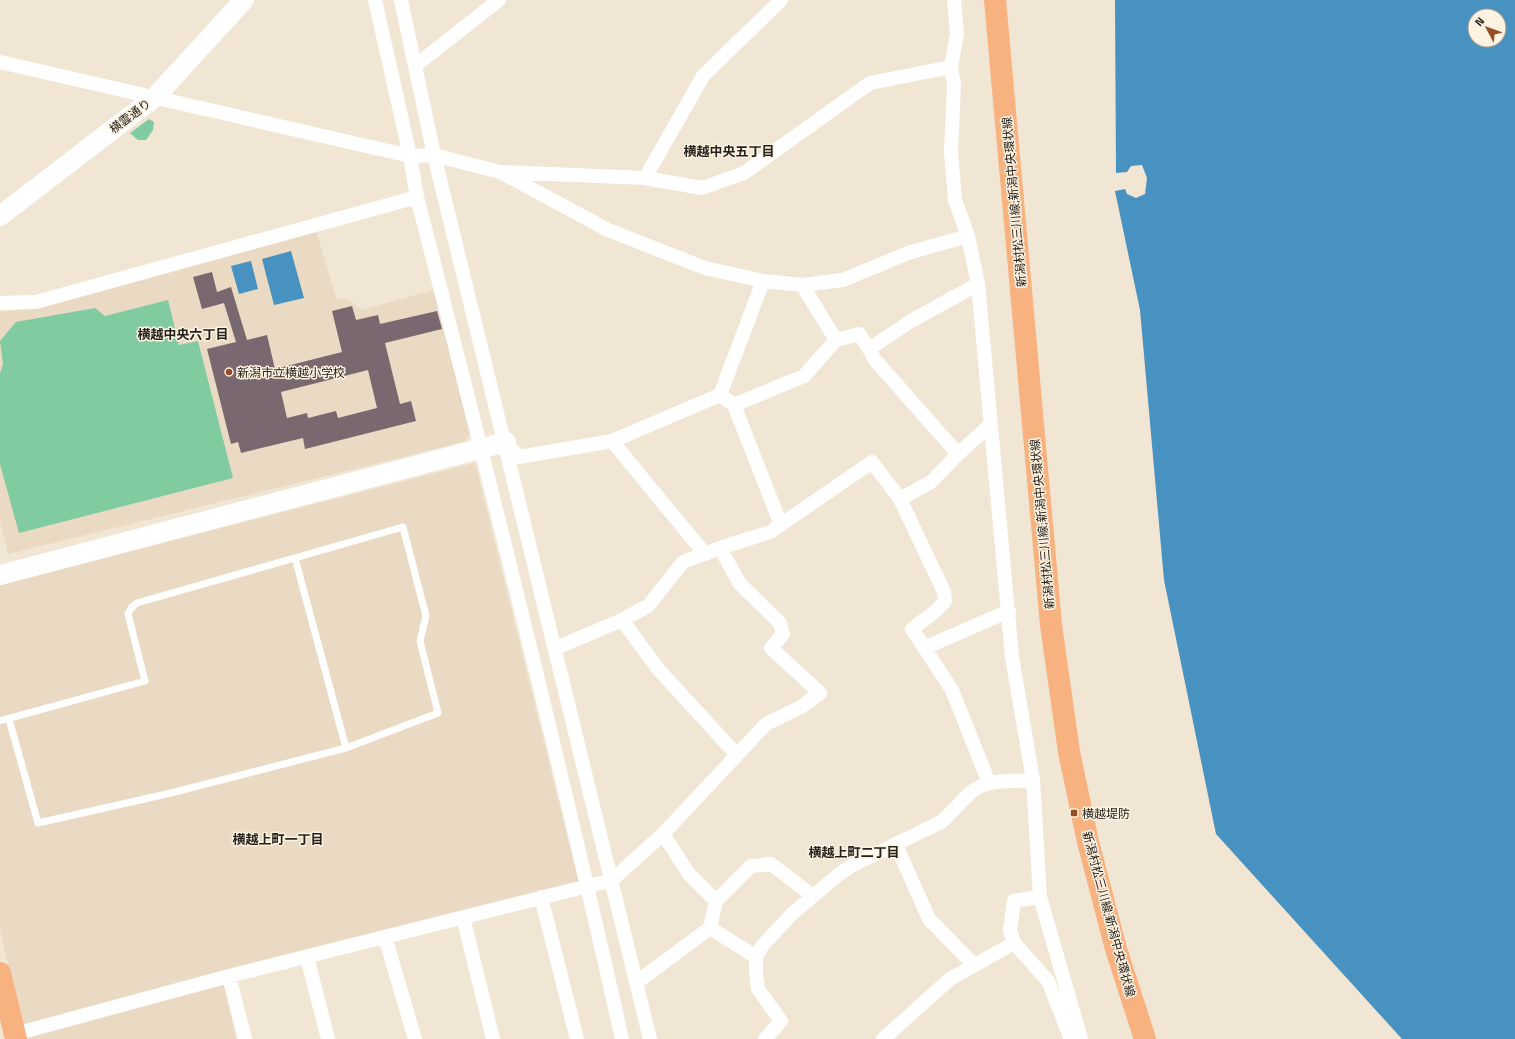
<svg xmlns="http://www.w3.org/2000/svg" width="1515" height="1039" font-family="'Titillium Web','Noto Sans JP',sans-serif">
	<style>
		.built { fill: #ead9c3 }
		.green { fill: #80cba0 }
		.water { fill: #4792c1; fill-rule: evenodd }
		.building { fill: #796870; fill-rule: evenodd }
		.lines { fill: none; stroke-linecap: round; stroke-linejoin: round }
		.lane { stroke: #fff; stroke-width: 7 }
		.street { stroke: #fff; stroke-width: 14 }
		.secondary { stroke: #fff; stroke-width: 20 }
		.primary { stroke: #f8b280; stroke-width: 22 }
		.poi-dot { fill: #954e28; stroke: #fef2e1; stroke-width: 1.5 }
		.labels { text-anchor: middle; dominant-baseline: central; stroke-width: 3; stroke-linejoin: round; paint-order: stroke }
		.street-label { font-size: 12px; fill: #25211b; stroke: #fef2e1 }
		.poi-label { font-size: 12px; fill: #25211b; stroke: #fef2e1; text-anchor: start }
		.neighbourhood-label { font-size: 13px; font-weight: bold; fill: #25211b; stroke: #fef2e1 }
	</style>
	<rect width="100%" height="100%" fill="#f1e5d4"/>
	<!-- built -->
	<path class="built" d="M316,231L336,298L349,300L362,310L438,289L473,432L463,442L8,554L0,522V312L32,308Z
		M475,463L579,884L221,973L236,1039H26L0,930V585Z"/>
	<!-- green -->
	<path class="green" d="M149,119L154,122L153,130L146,140H138L130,133Z
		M168,300L179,345L198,341L233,478L19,533L0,464V373L3,364L0,341L16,322L95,308L105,316Z"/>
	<!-- water -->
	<path class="water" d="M1115,0H1515V1039H1402L1216,834L1164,580L1140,310L1115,191L1125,189L1127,194L1136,198L1145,194L1147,178L1142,165L1131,166L1127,172L1116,173ZM1475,16H1499V40H1475Z
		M291,251L304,298L274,305L262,259Z
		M251,261L258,289L239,294L231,266Z"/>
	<!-- building -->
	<path class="building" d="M212,272L217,292L231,287L247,340L267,335L275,369L342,352L332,311L352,306L356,320L378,315L380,324L437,311L442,329L385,343L400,404L411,401L416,421L305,449L303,438L241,453L238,442L231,444L207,349L236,342L224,303L202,309L193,277ZM368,370L377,408L338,418L336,411L308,418L307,413L287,418L281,392Z"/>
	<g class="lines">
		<!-- lane -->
		<path class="lane" d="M295,558L346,748
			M0,721L145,681L128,614L131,608L137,603L403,527L426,616L420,641L438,713L346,748L171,793L38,823L9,719"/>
		<!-- street -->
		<path class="street" d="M375,0L410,156L417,197C489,477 559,757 622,1039
			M401,0L434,155L650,1039
			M954,0L957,34L951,67L954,85L951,152L955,200L968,236L978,284L1012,657L1033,780L1040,897L1081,1039
			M0,62L410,156L434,155L500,172L645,178L703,76L781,0
			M415,66L499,0
			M504,174L608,230L705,268L763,281L802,285L843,280L908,253L968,236
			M645,178L702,188L744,173L870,83L951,67
			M802,285L836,340
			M0,303L36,302L417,197
			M869,349L911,321L978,284
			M720,395L763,281
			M734,405L781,525
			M612,441L705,554
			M507,444L519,457L612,441L720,395L734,405L804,376L836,340L859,334L869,349L875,360L958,454L990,425
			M900,499L944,592L945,601L937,610L912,629L952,690L989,783
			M622,620L659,670L736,754
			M556,648L622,620L648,606L683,562L720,548L770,532L872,462L900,499L931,482L958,454
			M924,648L1009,611
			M896,845L929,919L974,965
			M541,897L577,1039
			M1040,897L1014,901L1010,930L1014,943L1048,981L1071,1039
			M716,901L751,866L771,864L813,896
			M463,917L493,1039
			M710,928L756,957
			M385,937L415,1039
			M307,957L328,1039
			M229,976L245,1039
			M637,982L710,928L716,901L689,874L663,834
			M15,1034L229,976L612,880L663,834L766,724L801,707L820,693L771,648L783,634L780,623L740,584L720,548
			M765,1039L781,1021L758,989L756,972V957L763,945L793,913L838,875L851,866L941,822C952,813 960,802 970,793C987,778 1011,782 1033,780
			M883,1039L950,979L1014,943"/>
		<!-- secondary -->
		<path class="secondary" d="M0,216L155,97L244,0
			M0,575L506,442"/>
		<!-- primary -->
		<path class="primary" d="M995,0L1051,625L1069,752L1088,842L1116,949L1145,1039
			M0,973L16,1039"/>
	</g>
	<!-- markers -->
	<g class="poi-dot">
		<circle cx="229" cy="372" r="4"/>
		<rect x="1070" y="809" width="8" height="8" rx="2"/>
	</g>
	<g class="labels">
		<!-- street labels -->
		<g class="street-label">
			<text transform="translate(130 116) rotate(-37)">横雲通り</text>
			<text transform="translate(1014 202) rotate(-95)">新潟村松三川線;新潟中央環状線</text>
			<text transform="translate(1042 524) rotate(-95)">新潟村松三川線;新潟中央環状線</text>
			<text transform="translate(1109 914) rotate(75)">新潟村松三川線;新潟中央環状線</text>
		</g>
		<!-- poi labels -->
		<g class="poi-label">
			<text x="237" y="372">新潟市立横越小学校</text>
			<text x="1082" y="813">横越堤防</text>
		</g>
		<!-- neighbourhood labels -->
		<g class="neighbourhood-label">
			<text x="729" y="151">横越中央五丁目</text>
			<text x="183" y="334">横越中央六丁目</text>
			<text x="278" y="839">横越上町一丁目</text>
			<text x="854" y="852">横越上町二丁目</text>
		</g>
	</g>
	<!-- north arrow -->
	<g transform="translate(1487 28) rotate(311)"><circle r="19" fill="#fef2e1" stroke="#a79e92"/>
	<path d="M0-3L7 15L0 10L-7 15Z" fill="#954e28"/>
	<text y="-6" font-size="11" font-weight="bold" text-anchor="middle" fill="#25211b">N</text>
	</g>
</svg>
